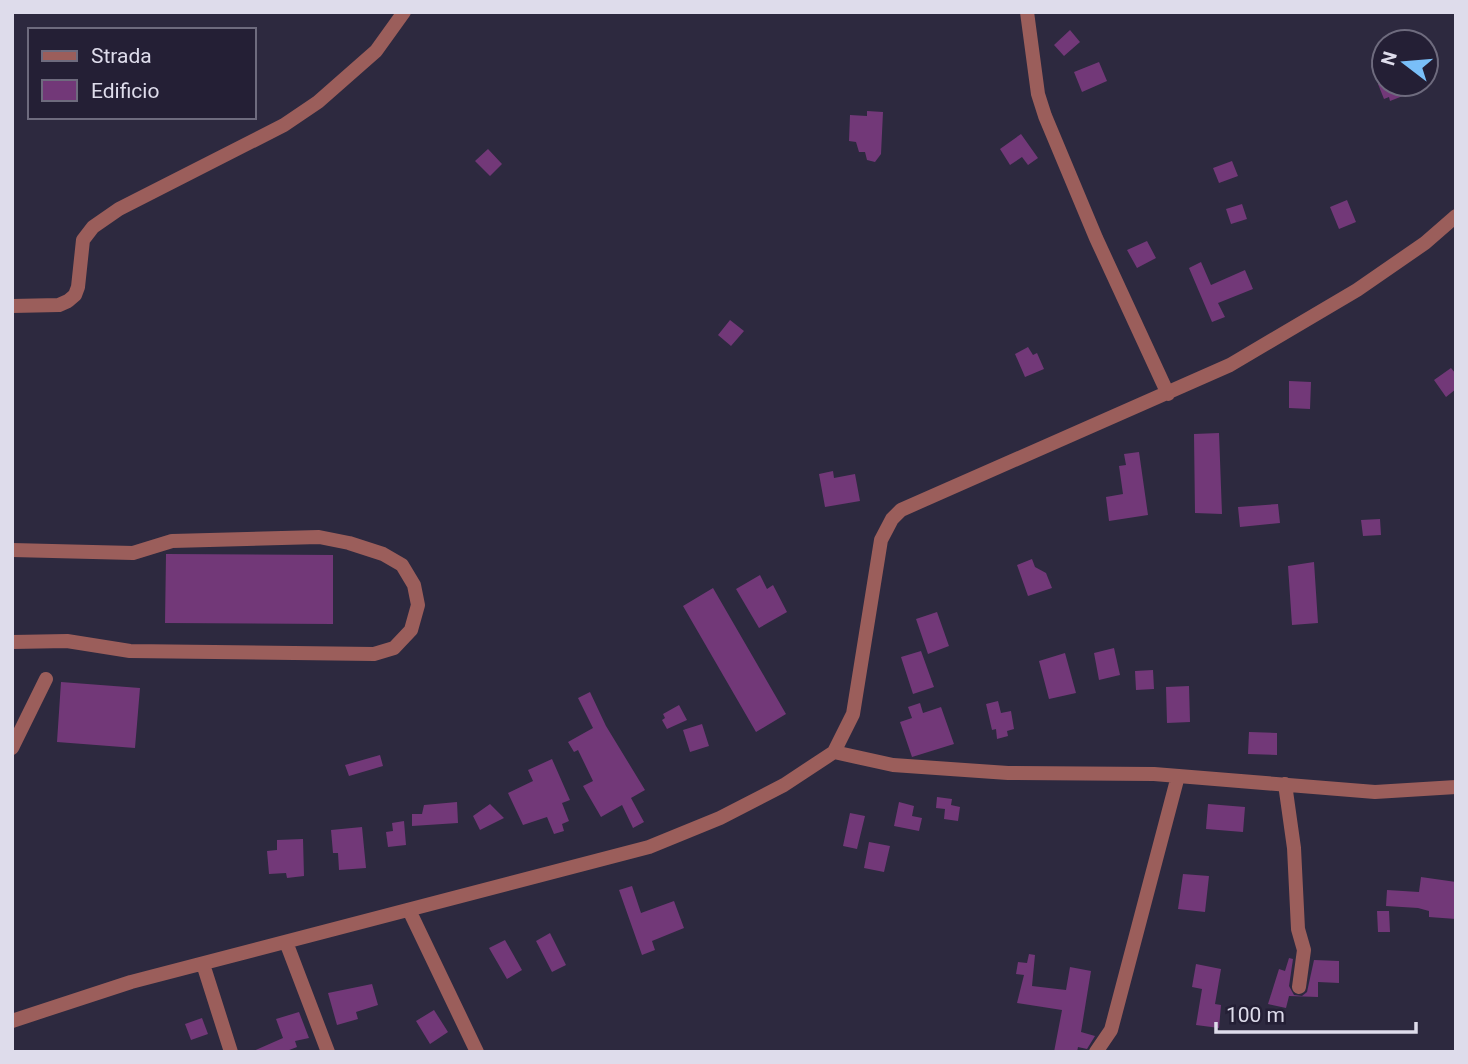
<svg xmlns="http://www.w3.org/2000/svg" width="1468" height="1064" font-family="Roboto,sans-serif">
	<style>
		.building { fill: #723878 }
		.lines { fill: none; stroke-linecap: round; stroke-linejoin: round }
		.minor { stroke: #9b5e5b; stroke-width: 14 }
	</style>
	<rect width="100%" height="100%" fill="#2d293f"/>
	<!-- building -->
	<path class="building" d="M1070,30L1080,42L1064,56L1054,45Z
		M1099,62L1107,81L1082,92L1074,72Z
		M1378,84H1410L1413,92L1390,101L1389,97L1384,99Z
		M867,111L883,112L881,154L875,162L867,160L865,152H859L856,142L849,141L850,115L867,116Z
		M1021,134L1038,158L1028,165L1022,157L1010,165L1000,149Z
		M488,149L502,164L490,176L475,161Z
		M1232,161L1238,176L1219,183L1213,168Z
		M1347,200L1356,222L1339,229L1330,207Z
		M1242,204L1247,219L1231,224L1226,209Z
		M1147,241L1156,258L1137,268L1127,250Z
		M1201,262L1211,285L1245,270L1253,289L1218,303L1225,317L1212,322L1189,268Z
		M730,320L744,331L731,346L718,335Z
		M1028,347L1033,355L1037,353L1044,369L1025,377L1015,354Z
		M1451,368L1456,374V389L1446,397L1434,380Z
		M1289,381L1311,382L1310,409L1289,408Z
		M1219,433L1222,514L1195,513L1194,434Z
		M1139,452L1148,515L1109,521L1106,497L1123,494L1119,466L1126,465L1124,454Z
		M833,471L834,478L855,474L860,501L825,507L819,474Z
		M1278,504L1280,523L1240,527L1238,507Z
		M1380,519L1381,535L1363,536L1361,520Z
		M166,554L333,555V624L165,623Z
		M1032,559L1035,567L1046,573L1052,588L1028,596L1017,565Z
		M1314,562L1318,623L1292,625L1288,566Z
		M760,575L767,589L773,585L787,612L759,628L736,589Z
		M713,588L786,714L756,732L683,606Z
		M937,612L949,646L928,654L916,619Z
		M1114,648L1120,675L1099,680L1094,653Z
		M921,651L934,687L913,694L901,657Z
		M1065,653L1076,693L1049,699L1039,661Z
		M1153,670L1154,689L1136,690L1135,671Z
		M61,682L140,688L135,748L57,742Z
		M1189,686L1190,722L1167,723L1166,687Z
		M590,692L606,726L645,790L631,798L644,822L633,828L622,805L601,817L583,786L593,781L578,750L574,752L568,742L593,728L578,698Z
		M998,701L1001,713L1011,711L1014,729L1007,731L1008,736L997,739L996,729L992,730L986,704Z
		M920,703L923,713L941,707L954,744L912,757L900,722L912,718L908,707Z
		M679,705L687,720L667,729L662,720L665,718L663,714Z
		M702,724L709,746L690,752L683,730Z
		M1249,732L1277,733V755L1248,754Z
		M380,755L383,766L349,776L345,765Z
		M552,759L570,800L562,803L569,821L562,824L564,831L554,834L547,817L523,825L508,793L533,781L528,770Z
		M937,797L952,799L951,805L960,807L958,821L944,819L945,809L936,808Z
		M457,802L458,823L412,826V814H422L424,805Z
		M899,802L914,806L912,816L922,818L919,831L894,826Z
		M490,804L504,818L480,830L473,816Z
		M1208,804L1245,807L1243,832L1206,829Z
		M850,813L865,816L857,849L843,846Z
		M404,821L406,845L388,847L386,832L393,831L392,823Z
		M362,827L366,868L339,870L338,853H333L331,830Z
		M303,839L304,876L287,878L286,873L269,874L267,851L277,850V840Z
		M869,842L890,846L884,872L864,868Z
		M1183,874L1209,876L1205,912L1178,909Z
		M1421,877L1456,882V919L1429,917V911L1418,908L1386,906L1387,890L1419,892Z
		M632,886L641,913L674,901L684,928L652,941L655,950L642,955L619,890Z
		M1377,911H1389L1390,932H1378Z
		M550,933L566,965L552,972L536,941Z
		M505,940L522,970L507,979L489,948Z
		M1029,954L1035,955L1032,986L1066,990L1070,967L1091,971L1081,1032L1095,1036L1087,1049L1078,1047L1077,1052H1054L1062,1010L1017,1003L1024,975L1016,974L1018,962L1027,963Z
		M1289,958L1293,959L1289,986L1294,995L1302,996L1307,992L1314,960L1339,961V983L1318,982V997L1289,996L1286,1008L1268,1004L1279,969L1285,971Z
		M1196,964L1221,969L1215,1004L1221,1005L1219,1028L1196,1025L1202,989L1192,987Z
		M372,984L378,1005L356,1012L358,1019L337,1025L328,993Z
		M434,1010L448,1032L430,1044L416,1021Z
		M299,1012L309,1038L295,1041L297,1047L284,1052H251L283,1038L276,1019Z
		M202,1018L208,1034L191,1040L185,1024Z"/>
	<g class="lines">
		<!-- minor -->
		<path class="minor" d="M1027,12L1038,94L1045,116L1096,238L1168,394
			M12,306L59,305L68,301L75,295L78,287L83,240L93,227L119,209L284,125L318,102L376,51L404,12
			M12,550L133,553L172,541L319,537L349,543L383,554L402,565L414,585L418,605L411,630L394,648L374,654L130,651L67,641L12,642
			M12,748L46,679
			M834,752L893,765L1008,773L1154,774L1375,792L1456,787
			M1285,784L1294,848L1298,929L1304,950L1299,987
			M409,910L477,1052
			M286,942L328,1052
			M203,964L231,1052
			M12,1021L131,982L649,847L720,818L784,785L834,752L853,714L881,540L892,519L901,510L1230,365L1357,290L1425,243L1456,216
			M1096,1052L1111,1030L1178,776"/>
	</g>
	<!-- border -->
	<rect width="1468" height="1064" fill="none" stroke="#dedceb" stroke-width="28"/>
	<!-- legend -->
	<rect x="28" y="28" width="228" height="91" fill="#241f35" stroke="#6e6b7e" stroke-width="2"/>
	<rect x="42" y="51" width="35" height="10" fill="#9b5e5b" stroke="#6e6b7e" stroke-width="2"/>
	<text x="91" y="63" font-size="21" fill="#dedceb">Strada</text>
	<rect x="42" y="80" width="35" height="21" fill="#723878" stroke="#6e6b7e" stroke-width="2"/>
	<text x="91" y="98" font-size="21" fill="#dedceb">Edificio</text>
	<!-- north arrow -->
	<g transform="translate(1405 63) rotate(286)"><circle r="33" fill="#241f35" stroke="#6e6b7e" stroke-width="2"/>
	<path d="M0-5L12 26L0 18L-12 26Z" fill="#79bff8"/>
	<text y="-10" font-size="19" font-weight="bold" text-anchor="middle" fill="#dedceb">N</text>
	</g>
	<!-- scale -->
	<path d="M1216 1022v10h200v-10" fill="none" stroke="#dedceb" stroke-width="3.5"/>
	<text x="1226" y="1022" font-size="21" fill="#dedceb" stroke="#241f35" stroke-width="5" paint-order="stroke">100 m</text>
</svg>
